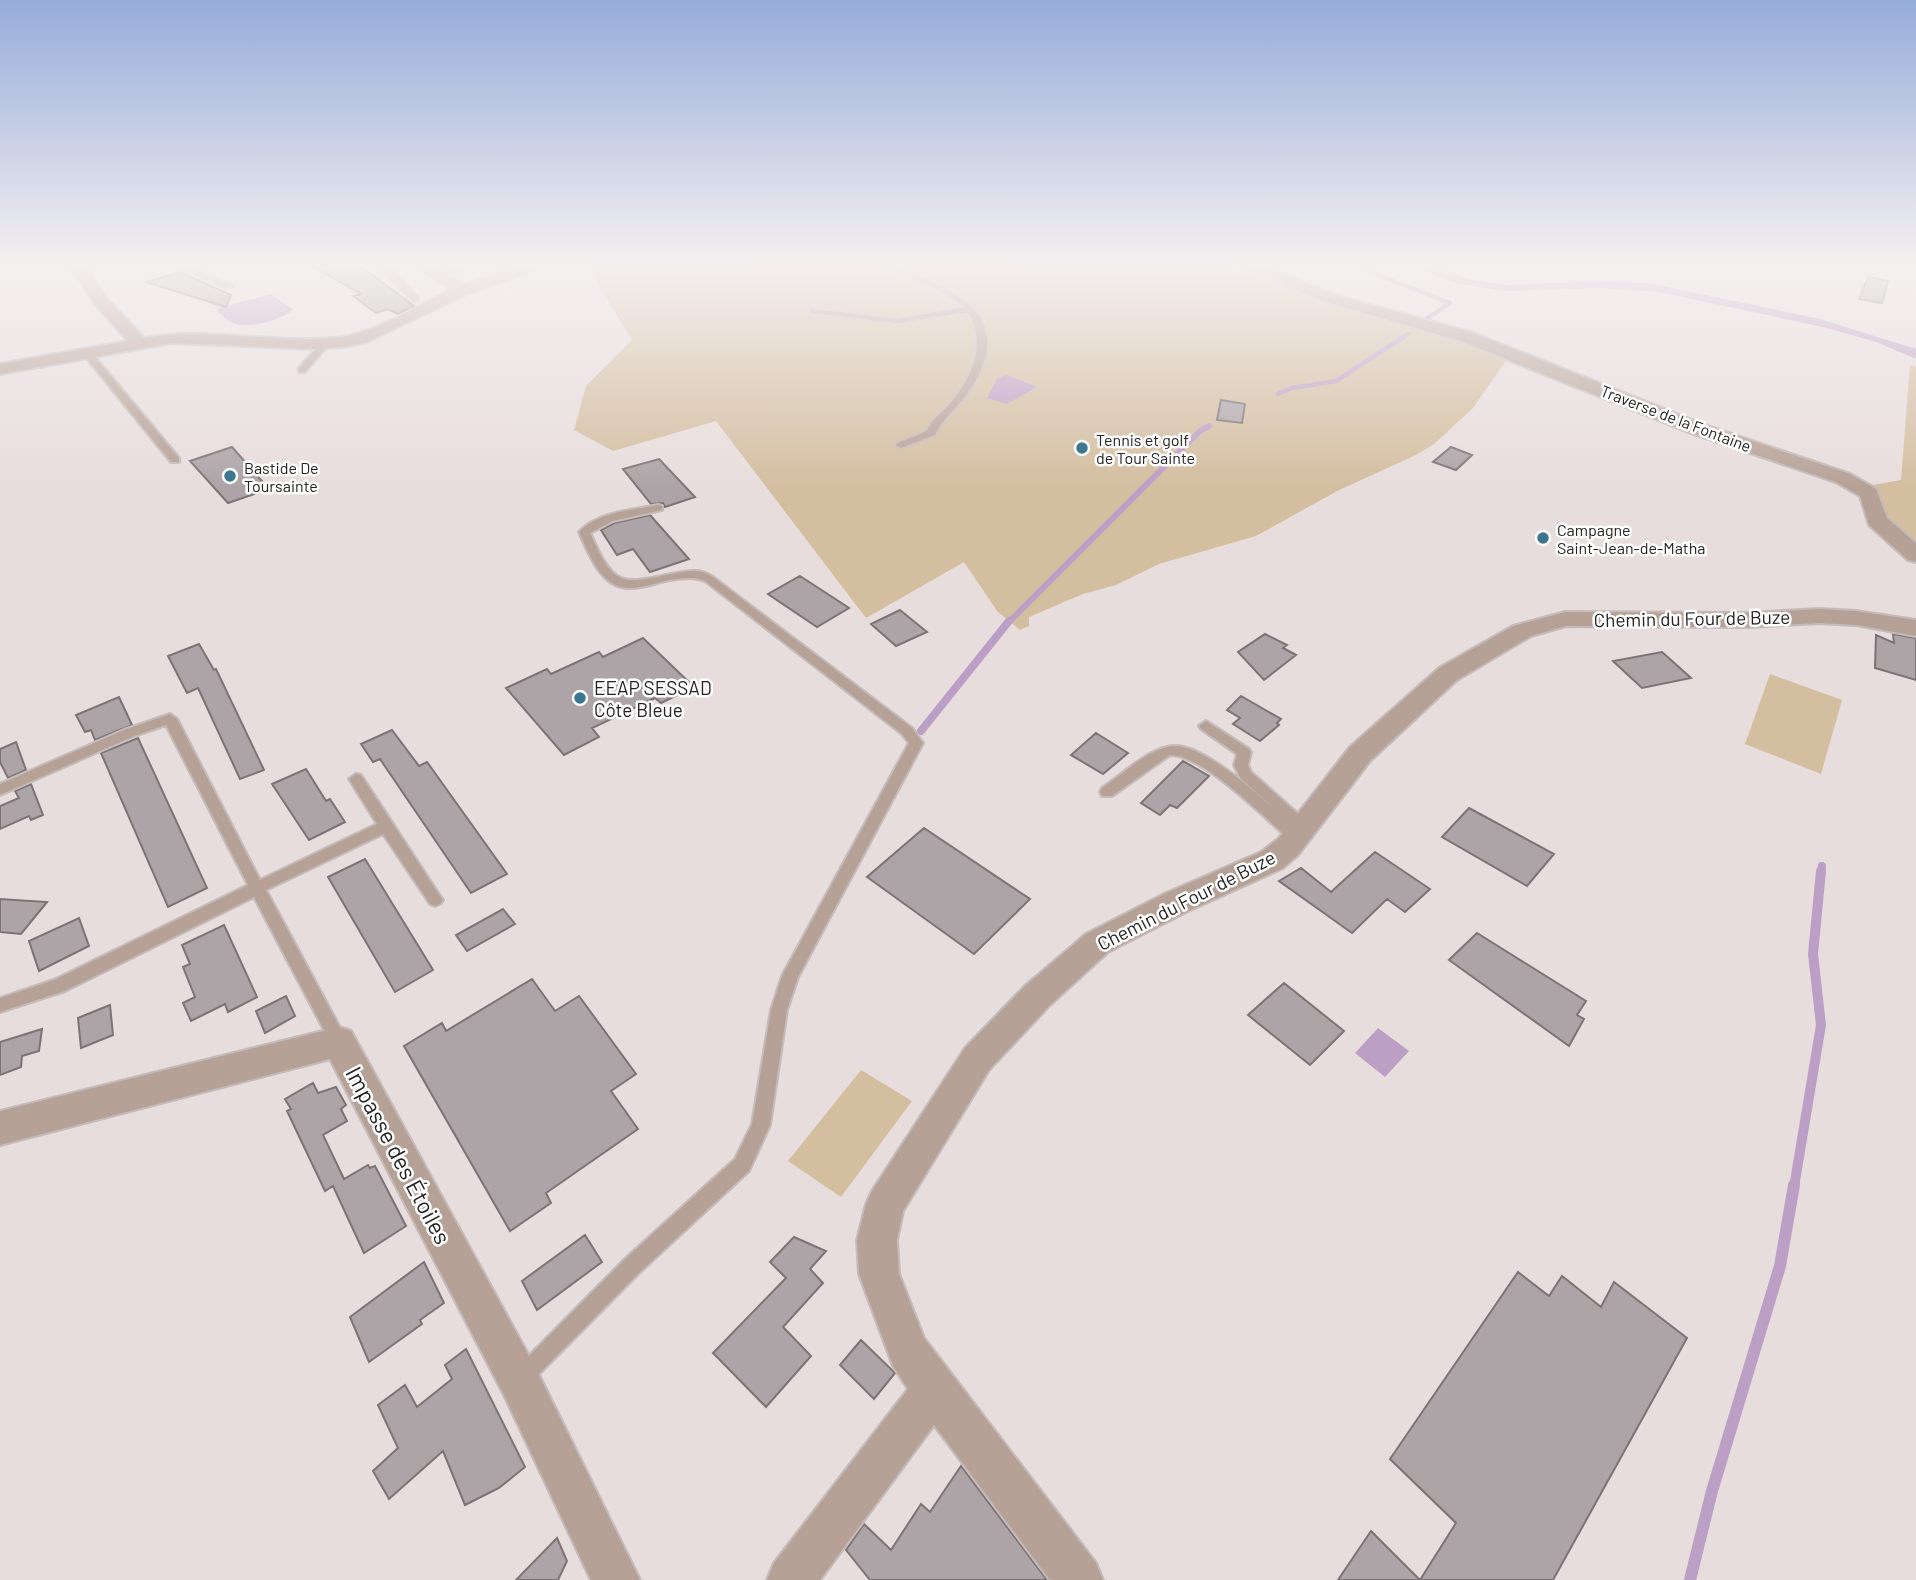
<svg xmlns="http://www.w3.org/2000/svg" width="1916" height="1580" font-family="Barlow,sans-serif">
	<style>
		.green { fill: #d3bea0 }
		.water { fill: #bc9fc5 }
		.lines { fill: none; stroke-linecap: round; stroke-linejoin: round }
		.stream-far4 { stroke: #bc9fc5; stroke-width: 4.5 }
		.stream-far3 { stroke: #bc9fc5; stroke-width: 6 }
		.stream-far2 { stroke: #bc9fc5; stroke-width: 8 }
		.stream-far1 { stroke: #bc9fc5; stroke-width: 10 }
		.stream { stroke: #bc9fc5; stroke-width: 12 }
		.building { fill: #ada4a8; stroke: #7c7377; stroke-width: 2 }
		.lane-casing { stroke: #c5bbbb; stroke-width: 4 }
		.street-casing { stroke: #c5bbbb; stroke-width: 4 }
		.lane { fill: #b6a197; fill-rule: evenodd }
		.street { fill: #b6a197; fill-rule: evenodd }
		.poi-dot { fill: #3c768f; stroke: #fff; stroke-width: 2.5 }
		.labels { text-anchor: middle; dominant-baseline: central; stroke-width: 5; stroke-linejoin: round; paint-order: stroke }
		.far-street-label { font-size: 16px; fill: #262222; stroke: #fff }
		.far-poi-label { font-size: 16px; fill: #262222; stroke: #fff; text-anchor: start }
		.street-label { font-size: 19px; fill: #262222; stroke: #fff }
		.poi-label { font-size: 19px; fill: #262222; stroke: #fff; text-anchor: start }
		.near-street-label { font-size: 23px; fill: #262222; stroke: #fff }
	</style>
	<rect width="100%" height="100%" fill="#e8dddd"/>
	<!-- green -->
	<path class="green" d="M586,265H1241L1459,336L1509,356L1473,408L1434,444L1416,455L1339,490L1256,536L1159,564L1116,585L1083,594L1029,617V626L1020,630L997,611L964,562L866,618L716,421L613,451L574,430L586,386L632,340Z
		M1910,365L1916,367V550L1885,521L1879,507L1884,504L1877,499L1873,485L1901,480Z
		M1770,674L1842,700L1821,774L1745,744Z
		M861,1070L912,1101L841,1197L788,1161Z"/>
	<!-- water -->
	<path class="water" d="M1407,265H1428L1472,280L1507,285L1610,281L1653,284L1820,319L1916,349V359L1876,342L1823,327L1659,292L1599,288L1503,291L1456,283Z
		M271,294L293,310C279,321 244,331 229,321C224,318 220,313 216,309Z
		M1007,375L1037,387L1007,404L987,398L997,379Z
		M1378,1028L1409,1051L1385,1077L1355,1053Z"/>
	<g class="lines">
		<!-- stream-far4 -->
		<path class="stream-far4" d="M1352,265L1450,303L1422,322
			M1278,394L1292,388L1336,381L1408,334"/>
		<!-- stream-far3 -->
		<path class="stream-far3" d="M1008,623L1200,431L1209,426"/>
		<!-- stream-far2 -->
		<path class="stream-far2" d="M921,731L1009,621
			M1821,873L1822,866"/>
		<!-- stream-far1 -->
		<path class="stream-far1" d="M1794,1187L1821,1025L1813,954L1821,871"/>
		<!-- stream -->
		<path class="stream" d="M1690,1580L1712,1491L1780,1266L1794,1185"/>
	</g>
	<!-- building -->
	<path class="building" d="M311,265H359L414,306L398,314L388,309L376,313L353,296L361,294Z
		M180,272L231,295L226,307L146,282Z
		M1868,277L1888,281L1882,303L1859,299Z
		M1221,400L1245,404L1242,423L1217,420Z
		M232,447L269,489L228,503L190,461Z
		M1451,447L1472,455L1456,470L1433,462Z
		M659,459L695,497L665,507L663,503L651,504L623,469Z
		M650,515L689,559L650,572L633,549L617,555L601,530L614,523Z
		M800,576L849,608L817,627L768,594Z
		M900,610L927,632L896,646L871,624Z
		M1265,634L1287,645L1283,648L1296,655L1264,680L1238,652Z
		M1893,634L1916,638V680L1875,668L1876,635L1894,643Z
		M643,638L694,687L661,703L655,698L592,728L599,737L564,755L506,688L547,669L551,674L599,652L603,657Z
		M199,644L214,670L216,669L264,770L240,779L198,688L187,693L168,656Z
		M1662,652L1691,678L1642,688L1613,661Z
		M1241,696L1281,719L1277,723L1279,725L1260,741L1233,724L1240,718L1227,710Z
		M119,697L132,725L95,740L91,730L85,732L76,715Z
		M392,730L419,766L427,762L507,874L471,893L380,759L373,762L361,744Z
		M1096,733L1128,753L1103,774L1071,755Z
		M138,738L207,888L168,907L101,753Z
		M16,742L26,770L8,778L0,762V749Z
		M1183,761L1209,776L1177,808L1170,805L1160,815L1141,803Z
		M306,769L326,801L330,799L345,822L309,840L272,784Z
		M31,784L43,815L31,820L29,816L0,829V806L19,798L15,791Z
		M1469,808L1554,854L1527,886L1442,837Z
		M924,828L1030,899L974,954L867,877Z
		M1375,852L1430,889L1405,912L1387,899L1352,933L1279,881L1301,868L1331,892Z
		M365,859L433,970L395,992L328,877Z
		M0,899L47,902L21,934L0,932Z
		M503,909L515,924L467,951L456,935Z
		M79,918L89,946L39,971L29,941Z
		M224,925L257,997L228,1012L225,1004L191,1021L183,1003L195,997L183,967L190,964L182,945Z
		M1477,933L1586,1001L1577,1015L1584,1019L1569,1046L1449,960Z
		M532,979L555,1011L579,996L636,1074L611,1091L638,1129L546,1193L551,1203L510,1231L404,1046L442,1023L446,1031Z
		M1284,983L1344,1031L1310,1065L1248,1015Z
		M286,996L295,1016L265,1033L256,1011Z
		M110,1005L113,1035L81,1048L78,1018Z
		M42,1029L39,1051L22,1056L21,1067L0,1075V1042Z
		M313,1083L318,1093L336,1087L346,1105L341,1109L347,1121L323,1135L344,1179L368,1165L370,1168L375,1166L406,1226L364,1253L333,1186L325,1191L287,1111L291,1109L285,1099Z
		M585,1235L602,1262L537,1310L522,1281Z
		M794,1237L826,1251L810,1269L823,1283L783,1327L811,1356L766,1407L713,1353L786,1278L770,1262Z
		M424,1262L444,1303L420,1320L422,1324L369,1362L350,1317Z
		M1518,1272L1549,1296L1562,1276L1601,1307L1614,1282L1687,1338L1553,1580H1420L1456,1523L1390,1459Z
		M861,1340L895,1373L874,1399L840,1365Z
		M466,1349L525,1467L499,1488L465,1505L443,1451L389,1499L373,1471L398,1448L378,1405L405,1385L417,1407L452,1379L445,1365Z
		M961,1466L1047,1580H870L846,1550L864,1524L891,1550L921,1504L930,1512Z
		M1371,1531L1420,1580H1338Z
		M557,1538L567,1561L558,1580H516Z"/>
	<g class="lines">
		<!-- lane casing -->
		<g class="lane-casing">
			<path id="lane" d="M146,265H186L233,286L226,288L182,269Z
				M375,265H385L391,268L418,297V301H412L385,272Z
				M462,265H474L438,277L434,275Z
				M894,265H902L903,270C964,293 1017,320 968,393C958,407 941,420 935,435L901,448L896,445L898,443L927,431C930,421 941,414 948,406C971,381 988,343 968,312L897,323L813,313L809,311L813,309L897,319L965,307L937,289L896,273Z
				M323,341L330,343L305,372H299V368Z
				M84,351H90L179,458V462H171L84,355Z
				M658,505L662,506V510L613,521L590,533C597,547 603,565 616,575C634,589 674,569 697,571C703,571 708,574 713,577L912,728L923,743L798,977L787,1010L770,1125L749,1171L639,1273L529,1384L522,1388L515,1384L511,1377L515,1370L625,1259L735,1159L752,1124L771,1010L782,976L909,743L902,734L705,581C695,577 688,578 678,579C662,580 644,589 628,588C601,588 588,552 579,532C598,512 632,510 658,505Z
				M170,714L177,719L260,880L377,824L349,779L356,774L361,775L440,896L443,900L440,904L435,906L430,904L383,834L266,890L345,1037L348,1042L345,1047L339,1050L333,1047L254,897L65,991L0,1012V998L54,980L248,885L166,725L134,736L0,795V784L124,730Z
				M1206,721L1249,749L1251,752L1248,765L1251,772L1307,822L1309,826L1307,830H1298L1301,835L1299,839H1289C1264,817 1203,755 1170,755L1112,796H1102L1100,792L1102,788C1122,775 1143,753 1167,747C1197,738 1252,790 1274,808L1241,779L1234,765L1237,754L1201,729L1199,726Z"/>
		</g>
		<!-- street casing -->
		<g class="street-casing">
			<path id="street" d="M70,265H85L105,296L144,338C209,326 276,345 342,337C374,333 419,305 450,290L416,265H434L463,285L524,265H548L467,294L367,342L343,347L313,349L171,343L0,374V364L128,341L93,302Z
				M1238,265H1260L1335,295L1473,333L1702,424L1850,474L1876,489L1887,518L1916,543V562L1908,560L1869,525L1860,496L1836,482L1688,432L1461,341L1323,301Z
				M1819,609L1856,611L1916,620V636L1856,625L1819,623L1748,627L1566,626L1531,636L1457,680L1370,761L1298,855L1283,868L1186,912L1108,952L1049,1006L989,1070L903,1211L897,1240L899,1274L924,1338L1096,1563L1103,1580H1050L934,1425L820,1580H767L774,1563L908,1389L893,1366L859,1274L857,1240L866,1204L872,1191L965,1048L1025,986L1086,934L1164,894L1261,852L1278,839L1350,747L1439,668L1513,626L1565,612L1748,613Z
				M339,1027L351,1031L534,1365L640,1580H591L504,1395L330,1059L0,1145V1111Z"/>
		</g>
		<!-- lane -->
		<use href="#lane" class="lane"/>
		<!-- street -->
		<use href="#street" class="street"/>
	</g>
	<!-- sky -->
	<linearGradient id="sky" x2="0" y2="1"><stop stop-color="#96acda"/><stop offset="0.54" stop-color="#f5f0f0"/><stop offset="1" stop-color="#f5f0f0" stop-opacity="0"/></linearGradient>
	<rect width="1916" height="487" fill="url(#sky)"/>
	<!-- markers -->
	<g class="poi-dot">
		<circle cx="1082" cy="448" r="7"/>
		<circle cx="230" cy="476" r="7"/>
		<circle cx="1543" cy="538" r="7"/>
		<circle cx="580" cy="698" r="7"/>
	</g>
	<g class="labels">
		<!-- far-street labels -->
		<g class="far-street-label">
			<text transform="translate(1676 418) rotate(21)">Traverse de la Fontaine</text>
		</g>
		<!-- far-poi labels -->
		<g class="far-poi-label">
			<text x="1096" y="439">Tennis et golf<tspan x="1096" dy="18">de Tour Sainte</tspan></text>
			<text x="244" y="467">Bastide De<tspan x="244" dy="18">Toursainte</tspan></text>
			<text x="1557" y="529">Campagne<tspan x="1557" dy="18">Saint-Jean-de-Matha</tspan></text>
		</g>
		<!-- street labels -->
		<g class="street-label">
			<text transform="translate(1692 618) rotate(-1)">Chemin du Four de Buze</text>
			<text transform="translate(1186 900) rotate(-27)">Chemin du Four de Buze</text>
		</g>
		<!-- poi labels -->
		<g class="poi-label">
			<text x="594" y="687">EEAP SESSAD<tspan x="594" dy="22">Côte Bleue</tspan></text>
		</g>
		<!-- near-street labels -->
		<g class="near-street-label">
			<text transform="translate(399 1155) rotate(62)">Impasse des Étoiles</text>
		</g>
	</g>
</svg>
